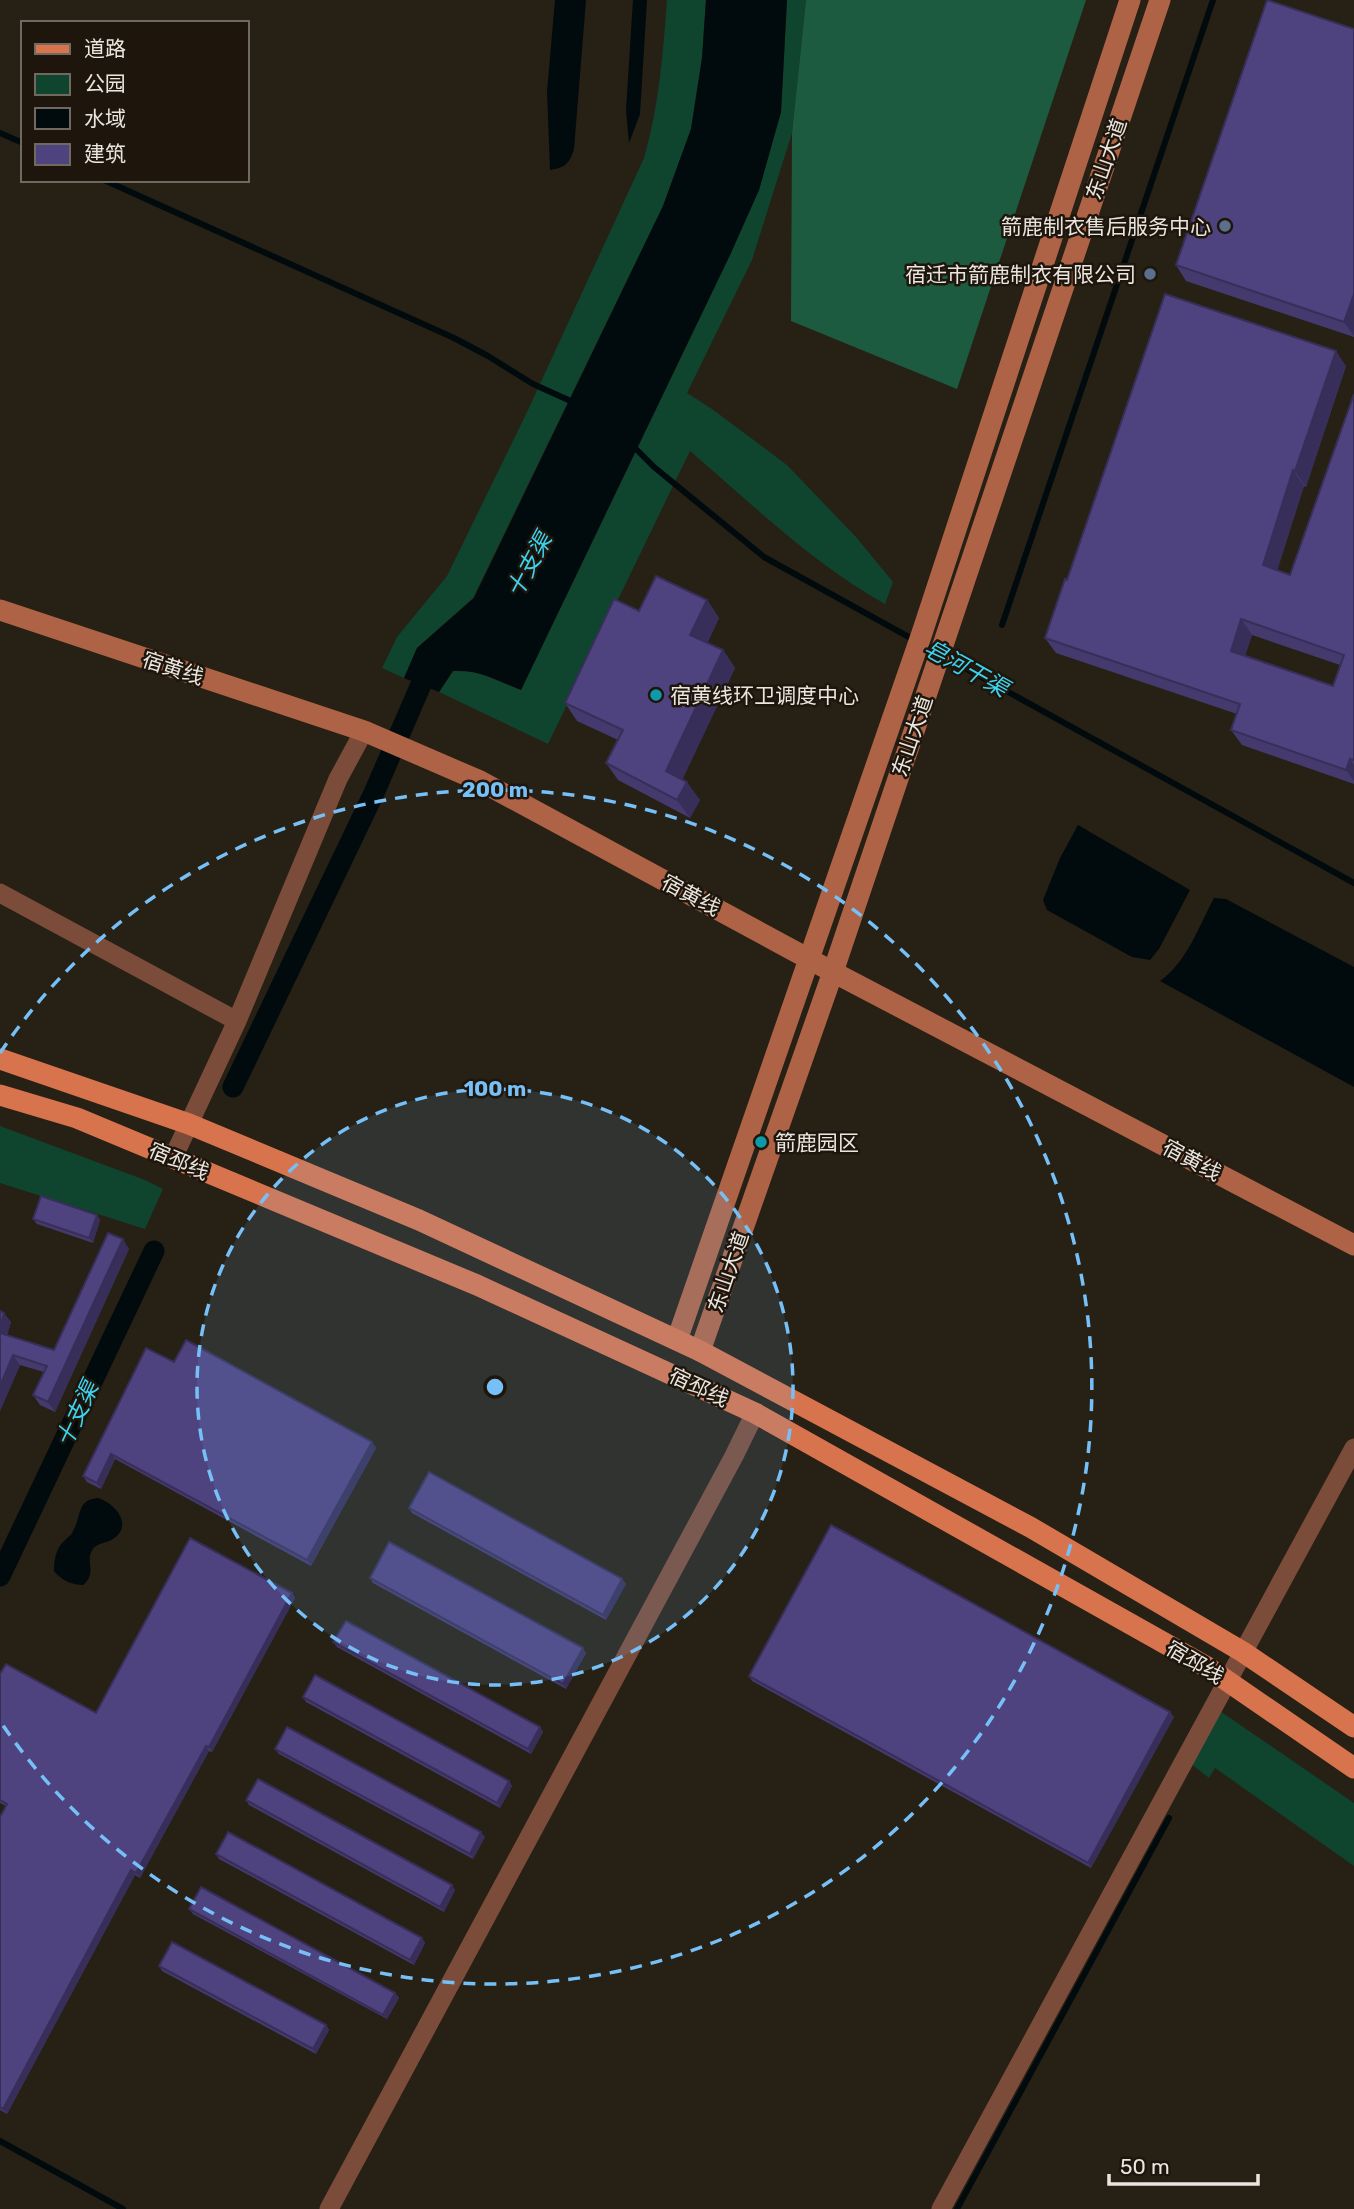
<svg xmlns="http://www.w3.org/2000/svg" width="1354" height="2209" font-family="Rubik,'Noto Sans SC',sans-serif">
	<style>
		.green { fill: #0f442e }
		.forest { fill: #1c5b40 }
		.water { fill: #010b0d }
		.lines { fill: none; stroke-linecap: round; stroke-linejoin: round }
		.stream { stroke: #010b0d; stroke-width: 6 }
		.canal { stroke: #010b0d; stroke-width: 21 }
		.street { stroke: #7c4c3a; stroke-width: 19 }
		.secondary { stroke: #af6346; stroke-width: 21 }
		.primary { stroke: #d7744e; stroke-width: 21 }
		.wall { fill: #443a6d; fill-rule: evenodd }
		.shaded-wall { fill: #372f59 }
		.building { fill: #4f437f; stroke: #372f59; stroke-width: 2; fill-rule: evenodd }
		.ring { fill: none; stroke: #76c0f7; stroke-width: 3.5; stroke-dasharray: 12 9 }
		.service-dot { fill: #5c6f8a; stroke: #1e160c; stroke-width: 2.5 }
		.culture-dot { fill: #0f9aa8; stroke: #1e160c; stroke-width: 2.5 }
		.labels { text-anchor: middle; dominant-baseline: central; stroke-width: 5; stroke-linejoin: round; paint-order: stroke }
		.street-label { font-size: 21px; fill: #eae5de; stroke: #1e160c }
		.poi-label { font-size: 21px; fill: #eae5de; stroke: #1e160c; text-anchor: end }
		.water-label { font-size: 23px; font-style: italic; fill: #3bd4f1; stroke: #1e160c }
		.centre { fill: #76c0f7; stroke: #1e160c; stroke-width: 3.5 }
		.ring-label { font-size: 21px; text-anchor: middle; font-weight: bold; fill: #76c0f7; stroke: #1e160c; stroke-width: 5; stroke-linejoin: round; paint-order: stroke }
	</style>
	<rect width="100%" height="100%" fill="#272015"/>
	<!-- green -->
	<path class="green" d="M667,0H706L702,58L691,129L663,206L473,598L417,648L404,678L382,668L397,637L447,576L528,410L644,158C659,106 663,54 667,0Z
		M787,0H806L792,133L752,260L687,393L712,409L787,465L856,537L893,582L885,604C812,563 753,505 690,451L548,744L439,692L453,671L476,672L521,690L730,255L759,190L781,112Z
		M0,1126L145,1180L163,1189L145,1229L0,1183Z
		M1220,1711L1354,1803V1866L1215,1768L1209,1778L1190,1763Z"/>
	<!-- forest -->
	<path class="forest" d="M806,0H1086L957,389L791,321L792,133Z"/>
	<!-- water -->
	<path class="water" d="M555,0H586L574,149C570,163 565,168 550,170L547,92Z
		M633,0H647L640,114L629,143L626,110Z
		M706,0H787L781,112L759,190L730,255L521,690C498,681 478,669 453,671L439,692L404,678L417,648L474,598L663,206L691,129L702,58Z
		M1078,825L1190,890L1159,949L1150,960L1132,957L1047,910L1043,900L1060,858Z
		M1214,898L1226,899L1354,967V1087L1160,981C1187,962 1199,926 1214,898Z
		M98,1498C115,1503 134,1525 113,1539C107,1543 97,1543 93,1549C84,1560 98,1573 83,1585C72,1585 61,1580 54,1571C54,1559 56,1548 65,1540C69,1536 71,1536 73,1531C82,1516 76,1500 98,1498Z"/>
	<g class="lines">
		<!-- stream -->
		<path class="stream" d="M0,133L23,143
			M104,180L454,338L488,356L533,384L575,403
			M631,444L654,467L764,557L1354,883
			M1002,625L1213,0
			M0,2141L123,2209
			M957,2209L1169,1818"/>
		<!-- canal -->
		<path class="canal" d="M233,1087L374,793L426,673L438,663
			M0,1576L154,1251"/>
		<!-- street -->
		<path class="street" d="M0,893L237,1021
			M173,1158L237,1021L338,779L364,731
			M329,2209L734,1456L755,1413
			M941,2209L1354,1448"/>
		<!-- secondary -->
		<path class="secondary" d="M0,610L364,731L480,781L833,972L1354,1245
			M677,1340L922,633L1130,0
			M700,1351L833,972L1160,0"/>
		<!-- primary -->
		<path class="primary" d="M0,1059L189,1124L419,1220L700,1351L1030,1527L1243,1652L1354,1727
			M0,1095L77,1118L477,1285L755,1413L1207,1667L1354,1768"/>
	</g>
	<!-- wall -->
	<path class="wall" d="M1354,29V337L1186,281L1176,265Z
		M1346,366L1306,487L1304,486L1277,570L1290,575L1354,394V784L1242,745L1231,730L1237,714L1056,653L1045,638L1067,580ZM1252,635L1340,665L1333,686L1245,656Z
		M707,600L719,618L707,643L723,650L735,668L682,780L700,800L690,818L618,780L606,763L618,740L577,721L565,703L639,611Z
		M97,1215L100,1220L93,1243L37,1224L33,1219Z
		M129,1249L55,1412L40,1405L33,1395L44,1372L20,1365L0,1411V1311L11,1322L7,1335L54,1350Z
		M174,1362L372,1442L376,1448L311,1566L115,1459L101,1489L87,1482L83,1476Z
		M409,1508L622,1579L626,1584L606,1620L412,1513Z
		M370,1578L586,1653L566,1689L373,1583Z
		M292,1593L295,1598L212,1752L209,1751L140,1878L135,1875L7,2114L0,2110V1817L6,1806L0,1803V1674L96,1713Z
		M333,1642L540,1727L543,1732L531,1754L337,1647Z
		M749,1676L1170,1712L1174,1717L1091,1868L752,1681Z
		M303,1697L509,1781L512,1786L500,1808L306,1702Z
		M275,1749L485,1837L473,1859L279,1754Z
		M246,1800L455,1890L444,1912L249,1805Z
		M216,1854L422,1938L425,1943L414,1965L219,1859Z
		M189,1909L395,1993L399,1998L387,2019L193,1914Z
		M159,1966L326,2025L329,2030L316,2054L162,1971Z"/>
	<!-- shaded-wall -->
	<path class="shaded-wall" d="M1354,294V336L1344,322Z
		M1336,351L1346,366L1306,487L1295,471Z
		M1293,470L1304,486L1274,581L1263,565Z
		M707,600L719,618L703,653L690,635Z
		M1241,619L1252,635L1242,666L1231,651Z
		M723,650L735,668L678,789L666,771Z
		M1350,759L1354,765V781L1346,770Z
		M687,782L700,800L690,818L677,800Z
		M97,1215L100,1220L93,1243L89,1238Z
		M123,1239L129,1249L55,1412L48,1402Z
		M4,1313L11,1322L5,1342L0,1335V1327Z
		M13,1355L20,1365L0,1411V1386Z
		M372,1442L376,1448L311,1566L307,1560Z
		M111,1454L115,1459L101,1489L97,1483Z
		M622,1579L626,1584L606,1620L603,1615Z
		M292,1593L295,1598L212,1752L209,1747Z
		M583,1648L586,1653L566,1689L563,1684Z
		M1170,1712L1174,1717L1091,1868L1088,1863Z
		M540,1727L543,1732L531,1754L528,1749Z
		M206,1746L209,1751L140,1878L136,1873Z
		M509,1781L512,1786L500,1808L497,1803Z
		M481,1832L485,1837L473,1859L470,1854Z
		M131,1870L135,1875L7,2114L3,2109Z
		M452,1885L455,1890L444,1912L440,1907Z
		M422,1938L425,1943L414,1965L410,1960Z
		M395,1993L399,1998L387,2019L383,2015Z
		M326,2025L329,2030L316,2054L313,2049Z"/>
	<!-- building -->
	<path class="building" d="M1267,0L1354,29V294L1344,322L1176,265Z
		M1165,294L1336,351L1295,471L1293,470L1263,565L1290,575L1354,394V760L1350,759L1346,770L1231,730L1240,704L1045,638L1065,579L1067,580ZM1241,619L1344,655L1333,686L1231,651Z
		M656,576L707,600L690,635L723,650L666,771L687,782L677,800L606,763L623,730L565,703L614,599L639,611Z
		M41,1196L97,1215L89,1238L33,1219Z
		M108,1233L123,1239L48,1402L33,1395L47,1366L13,1355L0,1386V1333L54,1350Z
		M0,1311L4,1313L0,1327Z
		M186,1340L372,1442L307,1560L111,1454L97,1483L83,1476L146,1348L174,1362Z
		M429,1472L622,1579L603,1615L409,1508Z
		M831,1525L1170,1712L1088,1863L749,1676Z
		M190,1538L292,1593L209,1747L206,1746L136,1873L131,1870L3,2109L0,2107V1817L7,1804L0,1800V1674L6,1664L96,1713Z
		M389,1542L583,1648L563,1684L370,1578Z
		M346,1621L540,1727L528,1749L333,1642Z
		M315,1675L509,1781L497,1803L303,1697Z
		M287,1727L481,1832L470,1854L275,1749Z
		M258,1779L452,1885L440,1907L246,1800Z
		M228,1832L422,1938L410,1960L216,1854Z
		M201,1887L395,1993L383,2015L189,1909Z
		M172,1942L326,2025L313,2049L159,1966Z"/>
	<!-- distance rings -->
	<circle cx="495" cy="1387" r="298" fill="#76c0f7" fill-opacity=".12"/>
	<g class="ring">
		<circle cx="495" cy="1387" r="298"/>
		<path d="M0 1053A597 597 0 1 1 0 1721"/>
	</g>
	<!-- markers -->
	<g class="service-dot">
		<circle cx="1225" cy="226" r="7"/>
		<circle cx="1150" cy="274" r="7"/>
	</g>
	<g class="culture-dot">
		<circle cx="656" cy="695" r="7"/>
		<circle cx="761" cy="1142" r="7"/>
	</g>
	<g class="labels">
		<!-- street labels -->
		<g class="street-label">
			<text transform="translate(1106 159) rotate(-71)">东山大道</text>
			<text transform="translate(173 668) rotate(18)">宿黄线</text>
			<text transform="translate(912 736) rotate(-71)">东山大道</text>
			<text transform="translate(691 895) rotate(28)">宿黄线</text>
			<text transform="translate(1192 1160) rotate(28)">宿黄线</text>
			<text transform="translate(179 1161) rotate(23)">宿邳线</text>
			<text transform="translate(728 1272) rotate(-71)">东山大道</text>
			<text transform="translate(699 1387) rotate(25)">宿邳线</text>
			<text transform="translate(1195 1662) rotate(31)">宿邳线</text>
		</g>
		<!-- poi labels -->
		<g class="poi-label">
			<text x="1211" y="226">箭鹿制衣售后服务中心</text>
			<text x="1136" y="274">宿迁市箭鹿制衣有限公司</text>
			<text x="670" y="695" text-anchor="start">宿黄线环卫调度中心</text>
			<text x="775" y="1142" text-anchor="start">箭鹿园区</text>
		</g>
		<!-- water labels -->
		<g class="water-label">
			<text transform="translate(529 565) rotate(-62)">十支渠</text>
			<text transform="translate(966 668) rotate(29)">皂河干渠</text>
			<text transform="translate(77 1414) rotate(-65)">十支渠</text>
		</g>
	</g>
	<circle cx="495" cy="1387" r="10" class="centre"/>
	<g class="ring-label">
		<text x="495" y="797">200 m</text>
		<text x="495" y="1096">100 m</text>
	</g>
	<!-- legend -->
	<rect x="21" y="21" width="228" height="161" fill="#1e160c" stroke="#706960" stroke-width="2"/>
	<rect x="35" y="44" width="35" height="10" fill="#d7744e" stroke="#706960" stroke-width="2"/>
	<text x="84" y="56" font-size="21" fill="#eae5de">道路</text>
	<rect x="35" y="74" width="35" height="21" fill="#0f442e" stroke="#706960" stroke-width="2"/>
	<text x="84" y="91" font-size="21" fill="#eae5de">公园</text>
	<rect x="35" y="108" width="35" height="21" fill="#010b0d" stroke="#706960" stroke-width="2"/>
	<text x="84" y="126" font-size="21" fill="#eae5de">水域</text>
	<rect x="35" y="144" width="35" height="21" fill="#4f437f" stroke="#706960" stroke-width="2"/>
	<text x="84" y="161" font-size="21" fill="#eae5de">建筑</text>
	<!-- scale -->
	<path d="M1109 2174v10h149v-10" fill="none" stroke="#eae5de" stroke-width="3.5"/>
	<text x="1120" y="2174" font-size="21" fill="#eae5de" stroke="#1e160c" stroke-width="5" paint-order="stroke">50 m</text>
</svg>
